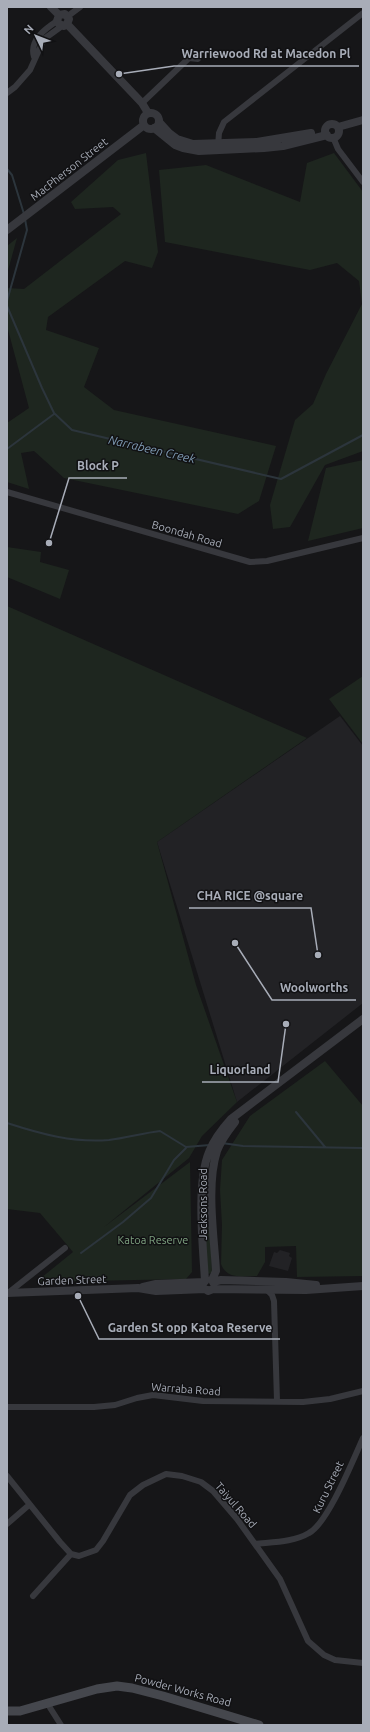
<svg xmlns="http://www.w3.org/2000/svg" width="370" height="1732" font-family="Ubuntu,sans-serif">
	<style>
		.built { fill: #222225 }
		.green { fill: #1e261f }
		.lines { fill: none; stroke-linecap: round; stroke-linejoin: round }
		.stream { stroke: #2c353c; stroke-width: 2 }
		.minor { stroke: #37383d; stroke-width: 6 }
		.tertiary { stroke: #37383d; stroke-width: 8 }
		.secondary { stroke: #45474d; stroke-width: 9 }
		.labels { text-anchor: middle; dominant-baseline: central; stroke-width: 3; stroke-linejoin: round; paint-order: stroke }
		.street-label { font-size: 11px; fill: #a8adb8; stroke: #111113 }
		.park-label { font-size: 11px; fill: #7fa381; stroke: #111113 }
		.water-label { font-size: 12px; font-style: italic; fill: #7f9bb3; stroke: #111113 }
		.leader { fill: none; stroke: #a8adb8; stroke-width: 1.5 }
		.callout-dot { fill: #a8adb8; stroke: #111113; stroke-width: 1.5 }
		.callout-label { font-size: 12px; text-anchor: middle; font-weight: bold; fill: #a8adb8; stroke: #111113; stroke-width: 3; stroke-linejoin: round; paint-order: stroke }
	</style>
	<rect width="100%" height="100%" fill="#161618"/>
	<!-- built -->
	<path class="built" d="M340,716L363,746V1003L237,1102L157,842Z
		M280,1250L290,1253L289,1256L292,1258L288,1271L269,1266L274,1252L277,1253Z"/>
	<!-- green -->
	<path class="green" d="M146,153L158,252L152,268L125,261L48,317L46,330L99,348L84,387L114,410L276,446L259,501L238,514L64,478L34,451L21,453L29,489L7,482V423L29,408L7,326V288L24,289L121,214L113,207L75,209L71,202L118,160Z
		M334,153L363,192V451L325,465L290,527L273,529L270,505L295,420L313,404L326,374L362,304L359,281L337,263L310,270L165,242L159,170L206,165L300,202L307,163Z
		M17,238L7,274V246Z
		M363,460V528L308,541L326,468Z
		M7,547L41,552L40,562L69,570L60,599L7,577Z
		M7,606L307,738L157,842L196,985L237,1102L202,1136L189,1158L104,1227L190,1162L192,1272L186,1279L36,1282L73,1252L40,1213L7,1209Z
		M363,676V744L329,699Z
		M325,1061L363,1106V1276L297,1277L296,1246L265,1247V1262L257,1276C243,1276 227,1280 221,1264L222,1225L220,1190L222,1160L250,1116Z
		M211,1226L212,1273L207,1274L205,1227Z"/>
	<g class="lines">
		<!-- stream -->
		<path class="stream" d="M7,169L12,175L24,214
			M7,301L27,230L25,219
			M7,306L42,388L54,413L72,430L281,479L363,435
			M7,449L54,414
			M296,1112L325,1147
			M7,1123C41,1134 73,1143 109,1140C126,1138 143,1133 160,1131L186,1147L210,1145
			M222,1143L243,1146L363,1148
			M81,1253L123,1222L151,1198L174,1160L186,1148"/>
		<!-- minor -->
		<path class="minor" d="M68,16L80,7
			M34,57C29,40 45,29 57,21
			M7,93L15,87L30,70L44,39L62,26
			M142,103L189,58L198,59
			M333,137L338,149L363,182
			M218,146L219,133L224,122L363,13
			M7,492L250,562L267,561L363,538
			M266,1289L272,1295L274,1301L277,1401
			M8,1293L65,1248
			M7,1407H94L115,1405L137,1398L153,1395L203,1401L303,1402L330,1399L363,1391
			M7,1476L60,1542L71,1554L79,1556L96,1550L103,1541L130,1495L143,1485L166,1474L182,1476L201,1482L213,1491L237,1519L280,1579L308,1641L324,1655L335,1660L363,1663
			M7,1524L29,1505
			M255,1544C273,1542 294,1542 309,1533C328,1523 353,1460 363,1438
			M33,1596L71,1554
			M47,1703L61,1725"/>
		<!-- tertiary -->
		<path class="tertiary" d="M51,7L59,15
			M59,15L57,21L59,24L64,26L67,24
			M59,15L65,14L69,19L67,24
			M67,24L142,103L148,113
			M143 121a8 8 0 1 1 16 0a8 8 0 1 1-16 0Z
			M159,122L169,133L177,139L193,144L257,142L311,133
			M325 131a7 7 0 1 1 14 0a7 7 0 1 1-14 0Z
			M338,127L363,120
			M154,128L175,145L183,148L199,151L264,148L283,146L327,135
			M7,230L144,125
			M212,1280L216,1271C214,1235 206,1185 217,1151C221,1140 228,1131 235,1122
			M205,1281C203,1246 196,1183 209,1152C214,1139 222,1129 231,1119L363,1019
			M213,1282L221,1280L286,1282L316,1285
			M143,1287L156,1284L204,1282
			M7,1293L138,1288L156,1291L205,1289L208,1291L213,1289L306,1290L363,1286"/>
		<!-- secondary -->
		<path class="secondary" d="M7,1711H20L97,1689L117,1686L132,1688L163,1696L259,1725"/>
	</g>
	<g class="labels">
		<!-- street labels -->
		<g class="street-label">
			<text transform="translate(69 169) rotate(-38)">MacPherson Street</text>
			<text transform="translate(187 534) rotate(16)">Boondah Road</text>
			<text transform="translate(203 1204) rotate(-90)">Jacksons Road</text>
			<text transform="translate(72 1280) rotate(-2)">Garden Street</text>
			<text transform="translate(186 1389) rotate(4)">Warraba Road</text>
			<text transform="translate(328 1487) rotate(-64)">Kuru Street</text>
			<text transform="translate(236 1505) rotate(49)">Taiyul Road</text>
			<text transform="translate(183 1690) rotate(15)">Powder Works Road</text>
		</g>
		<!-- park labels -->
		<g class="park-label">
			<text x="153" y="1240">Katoa Reserve</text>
		</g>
		<!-- water labels -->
		<g class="water-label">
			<text transform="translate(152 449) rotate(13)">Narrabeen Creek</text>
		</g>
	</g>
	<!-- callouts -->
	<path class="leader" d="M119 74L174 66H359M49 543L69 478H127M318 955L311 908H189M235 943L272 1000H356M286 1024L278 1082H202M78 1296L99 1339H280"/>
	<g class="callout-dot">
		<circle cx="119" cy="74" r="4"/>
		<circle cx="49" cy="543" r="4"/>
		<circle cx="318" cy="955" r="4"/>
		<circle cx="235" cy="943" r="4"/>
		<circle cx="286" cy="1024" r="4"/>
		<circle cx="78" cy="1296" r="4"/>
	</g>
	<g class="callout-label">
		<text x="266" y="58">Warriewood Rd at Macedon Pl</text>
		<text x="98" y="470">Block P</text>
		<text x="250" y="900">CHA RICE @square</text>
		<text x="314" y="992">Woolworths</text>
		<text x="240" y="1074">Liquorland</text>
		<text x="190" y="1332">Garden St opp Katoa Reserve</text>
	</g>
	<!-- border -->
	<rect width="370" height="1732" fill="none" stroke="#a8adb8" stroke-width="16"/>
	<!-- north arrow -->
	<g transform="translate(36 36) rotate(313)" stroke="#111113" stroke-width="3" paint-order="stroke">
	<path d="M0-3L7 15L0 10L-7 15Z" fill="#a8adb8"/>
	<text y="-6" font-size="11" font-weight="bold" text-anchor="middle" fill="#a8adb8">N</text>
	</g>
</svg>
